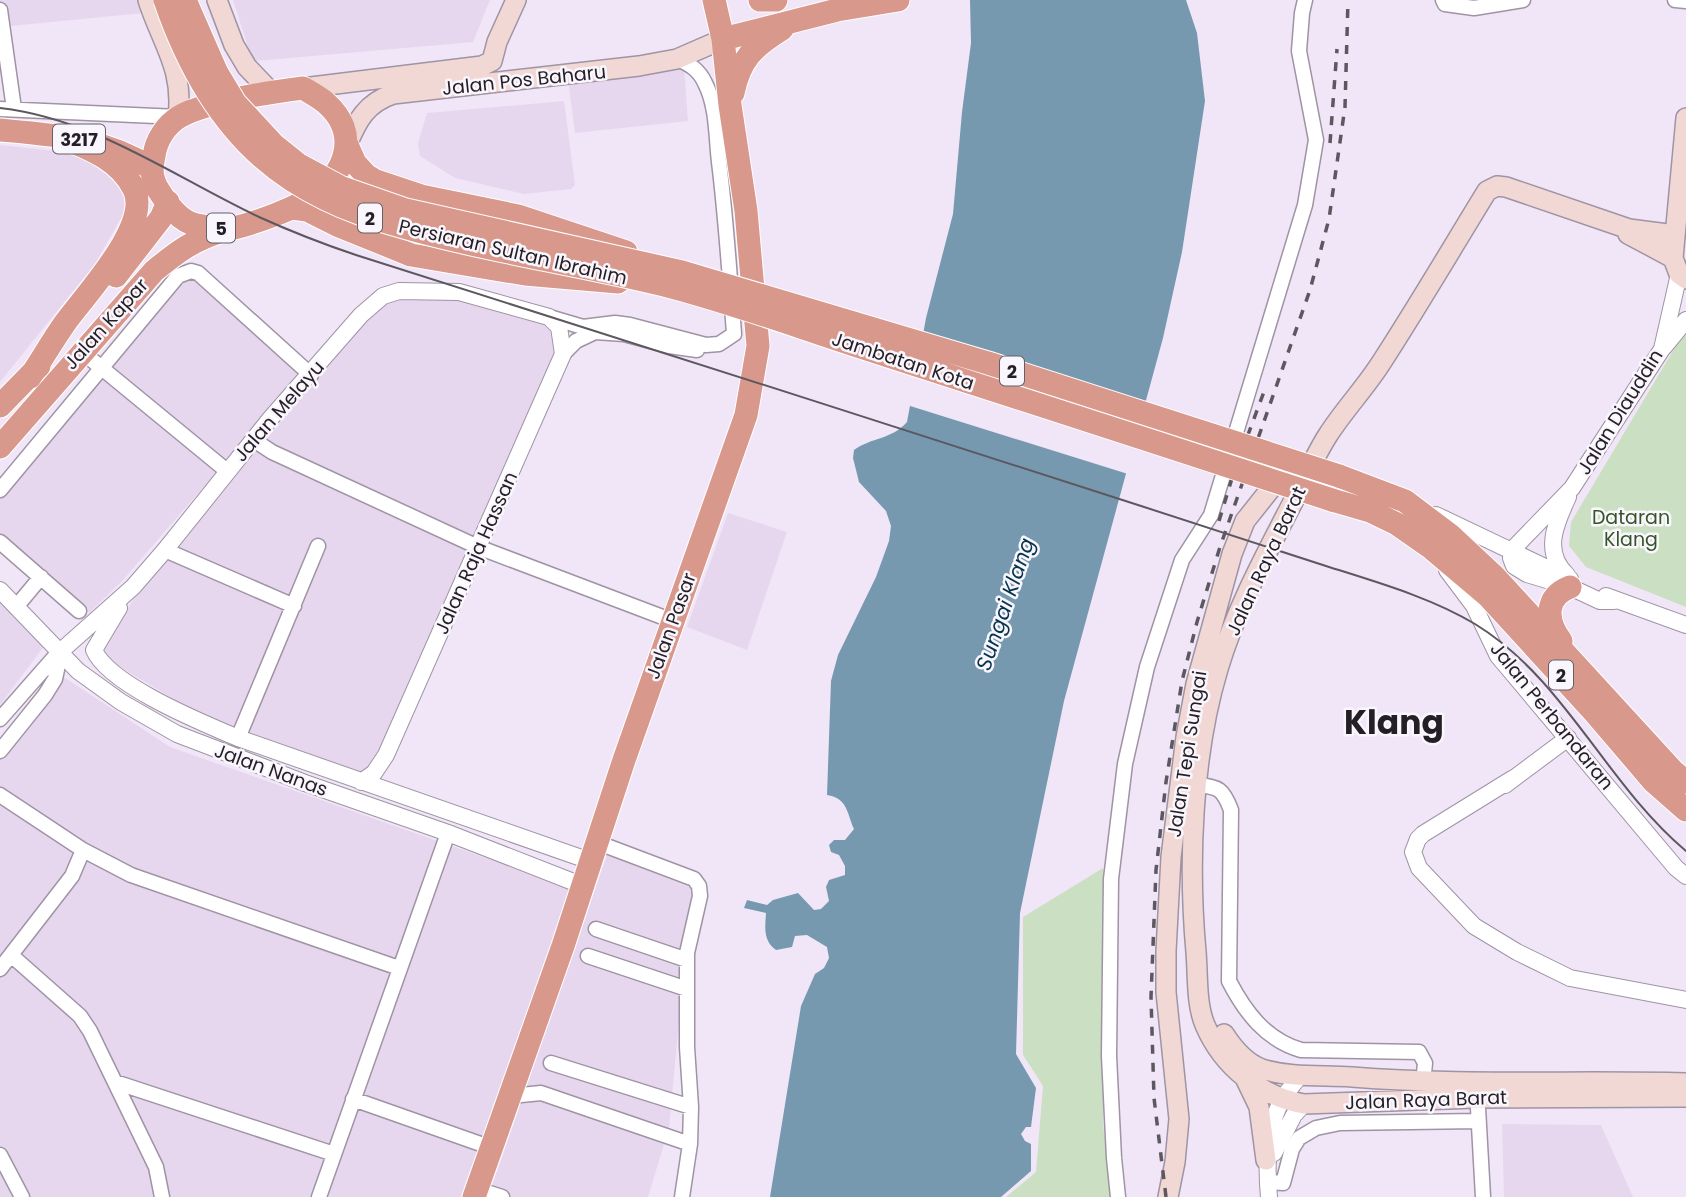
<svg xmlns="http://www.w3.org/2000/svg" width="1686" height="1197" font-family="Poppins,sans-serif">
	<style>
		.built { fill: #e6d7ef }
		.green { fill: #cbe0c3 }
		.water { fill: #7799b0 }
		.pier { fill: #f1e6f7 }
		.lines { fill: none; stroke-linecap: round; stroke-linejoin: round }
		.minor-casing { stroke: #9e94a4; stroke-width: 17 }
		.tertiary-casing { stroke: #9e94a4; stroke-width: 18 }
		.secondary-casing { stroke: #9e94a4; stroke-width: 22 }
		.trunk-casing { stroke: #fff; stroke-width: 25 }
		.minor { stroke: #fff; stroke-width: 14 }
		.tertiary { stroke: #fff; stroke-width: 16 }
		.secondary { stroke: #f1d8d4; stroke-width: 19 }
		.trunk { stroke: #d8988c; stroke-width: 23 }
		.tram { stroke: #5d5760; stroke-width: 2 }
		.rail { stroke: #5d5760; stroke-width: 3.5; stroke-dasharray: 9 9; stroke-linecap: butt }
		.trunk-bridge-casing { stroke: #fff; stroke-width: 25; stroke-linecap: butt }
		.trunk-bridge { stroke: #d8988c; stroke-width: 23 }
		.labels { text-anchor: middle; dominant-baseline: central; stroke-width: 5; stroke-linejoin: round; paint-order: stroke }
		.shield { fill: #faf6fd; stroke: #646066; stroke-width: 2 }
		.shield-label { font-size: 18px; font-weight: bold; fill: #231f25 }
		.street-label { font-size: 19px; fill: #231f25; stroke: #faf6fd }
		.park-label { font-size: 19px; fill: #355528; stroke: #faf6fd }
		.water-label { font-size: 21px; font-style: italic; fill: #05354d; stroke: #faf6fd }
		.town-label { font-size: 33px; font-weight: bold; fill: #231f25; stroke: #faf6fd }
	</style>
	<rect width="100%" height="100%" fill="#f1e6f7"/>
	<!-- built -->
	<path class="built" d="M0,0H139L144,13L0,27Z
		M233,0H490L473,42L256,61L250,53Z
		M684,68L688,121L575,133L568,79Z
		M564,101L575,185L571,189L524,194L455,178L420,156L418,143L427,113Z
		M0,145L74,153L92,162L112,178L124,194L125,211L95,264L0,382Z
		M196,278L302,373L123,580L89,613L0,536V498L181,282Z
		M400,299H458L544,322L550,330L555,352L371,768L360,773L231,726L187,707L120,667L106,655L103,648L140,589L183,542L255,451L371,316L387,304Z
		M728,513L787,532L747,650L687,627Z
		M0,600L45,645L0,705Z
		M53,670L170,747L571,888L461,1197H0V741Z
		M607,855L694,889L681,999L669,1128L648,1197H488Z
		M1502,1124L1601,1125L1633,1197H1504Z"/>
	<!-- green -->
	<path class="green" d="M1686,329V607L1586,567L1569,546L1571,522Z
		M1103,868V1123L1111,1197H1006L1036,1172L1043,1086L1023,1055V917Z"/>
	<!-- water -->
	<path class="water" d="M970,0H1186L1197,33L1205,101L1182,252L1163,338L1064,701L1020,913L1016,1054L1036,1088L1031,1127H1026L1021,1134L1025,1141L1031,1144V1171L1001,1197H770L801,1006L815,974L824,968L829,958L827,947L807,935L795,936L792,947L776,950C763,941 765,927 766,913L744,908L747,900L767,905L773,900L798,893L814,910L821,909L829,901L826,887L829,880L845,875V866L839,855L831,852L829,845L834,840H845L854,829C847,814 848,798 827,795L831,681L838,655L876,577L889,541L891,526L886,511L859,482L853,458L854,450C872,437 891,440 907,422L926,318L953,214L962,112L971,43Z"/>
	<!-- pier -->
	<path class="pier" d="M920,333L1148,404L1128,474L907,405Z"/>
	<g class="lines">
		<!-- minor casing -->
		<g class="minor-casing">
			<path id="minor" d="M1443,0L1445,4L1474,8L1523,0
				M1675,0L1686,1
				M0,10L14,109
				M0,109L178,117
				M549,317L583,327L615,323L630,325L706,345L719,344L734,334C730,277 726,219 719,162C716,136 717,106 705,83C699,70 690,64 677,59
				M81,351L227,471
				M563,354L576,341L595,332L624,334L669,346L697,350
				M254,440L272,452L478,547L673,621
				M0,490L178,276L191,271L198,273L311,375
				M0,542L79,611
				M165,550L294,606
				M16,607L41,577
				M0,719L59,652
				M238,738L318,546
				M0,751L45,695L55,679L61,651
				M1198,785C1219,787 1223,789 1231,810L1229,981C1245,1012 1266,1040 1301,1050L1419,1052L1425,1063L1423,1083
				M0,795L83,850L131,875L399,968
				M596,842L694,879L699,886L700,896L687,953V1047L691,1107L690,1144L682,1197
				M596,929L687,960
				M11,955L80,1016L90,1031L156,1167L162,1197
				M588,956L687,989
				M0,969L72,876L83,850
				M551,1063L691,1107
				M115,1082L334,1154
				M1477,1090L1483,1197
				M511,1096L541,1093L690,1144
				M353,1099L492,1148
				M0,1155L22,1197
				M1268,1182L1283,1183L1292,1149L1299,1138L1316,1128L1340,1123L1478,1121
				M477,1189L502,1197
				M319,1197L448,833
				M1118,1197L1114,1158L1109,1056L1111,879L1125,764L1147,667L1182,560L1211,515L1305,205L1316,140L1299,51L1302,13L1305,0"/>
		</g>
		<!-- tertiary casing -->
		<g class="tertiary-casing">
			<path id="tertiary" d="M1664,347L1686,320
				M1436,515L1570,579
				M1447,570L1474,606L1498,656L1676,868L1686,876
				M1567,575C1542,552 1556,523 1568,497
				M0,590L78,671L121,702L177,734L305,783L448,833L581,885
				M1606,596L1686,625
				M1614,601H1600L1570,587L1527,574L1514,566L1511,558L1512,550L1572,488L1662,349L1679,274
				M119,608L94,650C109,685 203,723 238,738L590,861
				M61,651L133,587L165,550L270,419L361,315L383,296L399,291L459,292L549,317L559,327L563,354L386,755L374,773L361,782
				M1512,779L1423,834L1418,839L1413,852L1419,868L1474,926L1517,952L1570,978L1686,1000
				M1505,785L1568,738
				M1274,1153L1294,1115L1304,1104
				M1269,1197C1266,1165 1266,1127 1283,1098C1288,1091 1294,1083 1300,1076"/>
		</g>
		<!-- secondary casing -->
		<g class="secondary-casing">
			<path id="secondary" d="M148,0C162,44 184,68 178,117
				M217,0L234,45L247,67L271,92
				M303,88L482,66L492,61L497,42L516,0
				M1686,118L1673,258L1679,274L1686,279
				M347,145C357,121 366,103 393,94L639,66L677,59L723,39
				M1628,234L1673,258
				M1675,235L1629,229L1506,187L1497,186L1487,191C1452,248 1418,306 1381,363C1365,388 1344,410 1328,435C1315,455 1305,479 1294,500C1266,554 1235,611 1218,669C1192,755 1188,863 1196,952C1198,975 1196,1004 1205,1025C1223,1067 1260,1096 1304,1104L1477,1098L1686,1097
				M1224,1034C1233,1048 1245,1063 1262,1069C1291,1078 1322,1075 1352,1077C1463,1086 1575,1080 1686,1083
				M1246,1080L1259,1107L1266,1160
				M1168,1197L1175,1162L1179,1119L1166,992V951L1171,857L1186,737L1196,684L1232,554L1245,521L1276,482L1287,472"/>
		</g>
		<!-- trunk casing -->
		<g class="trunk-casing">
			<path id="trunk" d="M760,0H776
				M723,39L837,10L898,0
				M303,88C311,93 319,97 326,103C360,133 347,172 313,196C297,208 255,223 234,228C223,230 209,227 197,225C180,222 168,205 159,191C151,179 151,169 154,156C156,140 166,125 179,117C206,101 272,92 303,88Z
				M733,93C740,59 753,47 782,29
				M0,130C56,135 103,138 151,168
				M347,145L355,163L366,175L376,181L421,196L518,216L626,252
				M292,208L307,210L337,225L411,255L525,274L618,282
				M116,276L161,218L168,202
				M30,377C42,359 53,340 65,323C85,295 152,225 134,189C119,158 85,147 56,135
				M0,406L39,366
				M0,447L154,271C177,252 193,240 222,231
				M1339,476L1405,501L1450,535L1495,577L1673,771L1686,782
				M1332,500L1370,511L1397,524L1430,547L1488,596L1595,713L1653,781L1686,810
				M1561,641C1546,621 1544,597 1570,587
				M474,1197L563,946L624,760L746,415L758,346L746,211L730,105L723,39L714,0"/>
		</g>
		<!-- minor -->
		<use href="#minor" class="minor"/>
		<!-- tertiary -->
		<use href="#tertiary" class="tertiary"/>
		<!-- secondary -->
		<use href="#secondary" class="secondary"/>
		<!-- trunk -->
		<use href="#trunk" class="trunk"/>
		<!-- tram -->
		<path class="tram" d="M0,108C96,119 174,177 259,217C290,231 323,244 356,255C616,339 878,420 1138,505C1200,525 1263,545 1326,566C1376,582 1430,597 1475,624C1565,679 1606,784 1686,851"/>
		<!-- rail -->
		<path class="rail" d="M1330,143L1337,49
			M1219,521L1233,475L1265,389
			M1166,1197L1154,1098L1151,997L1156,870L1166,782L1182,681L1197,622L1220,547L1310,290L1329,219L1345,107L1348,0"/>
		<!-- trunk-bridge casing -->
		<g class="trunk-bridge-casing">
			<path id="trunk-bridge" d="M165,0C189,70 228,139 292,180C339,210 380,221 433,235C512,255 593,267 672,287C740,305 807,330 873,351C1027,400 1179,450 1332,500
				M185,0L217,73L235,103L274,145L299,165L340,187L406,210L682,272L988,363L1339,476"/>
		</g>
		<!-- trunk-bridge -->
		<use href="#trunk-bridge" class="trunk-bridge"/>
	</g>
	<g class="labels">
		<!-- shield labels -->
		<g class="shield">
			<rect x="53" y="124.5" width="52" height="29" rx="5"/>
			<rect x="358" y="203.5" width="24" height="29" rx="5"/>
			<rect x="207" y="213.5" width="28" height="29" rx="5"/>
			<rect x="1000" y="356.5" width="24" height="29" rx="5"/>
			<rect x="1549" y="660.5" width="24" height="29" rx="5"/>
		</g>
		<g class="shield-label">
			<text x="79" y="139">3217</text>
			<text x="370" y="218">2</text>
			<text x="221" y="228">5</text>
			<text x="1012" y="371">2</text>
			<text x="1561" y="675">2</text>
		</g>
		<!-- street labels -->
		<g class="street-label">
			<text transform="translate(524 80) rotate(-6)">Jalan Pos Baharu</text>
			<text transform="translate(513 252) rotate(13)">Persiaran Sultan Ibrahim</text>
			<text transform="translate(106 324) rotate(-48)">Jalan Kapar</text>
			<text transform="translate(903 361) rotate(18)">Jambatan Kota</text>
			<text transform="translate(279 411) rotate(-49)">Jalan Melayu</text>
			<text transform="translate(1620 412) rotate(-58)">Jalan Diauddin</text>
			<text transform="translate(476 553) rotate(-66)">Jalan Raja Hassan</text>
			<text transform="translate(1266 561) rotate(-65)">Jalan Raya Barat</text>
			<text transform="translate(671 626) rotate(-70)">Jalan Pasar</text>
			<text transform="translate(1552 716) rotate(51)">Jalan Perbandaran</text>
			<text transform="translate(1187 754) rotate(-81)">Jalan Tepi Sungai</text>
			<text transform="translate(271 770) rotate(20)">Jalan Nanas</text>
			<text transform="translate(1426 1100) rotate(-2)">Jalan Raya Barat</text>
		</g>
		<!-- park labels -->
		<g class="park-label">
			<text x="1631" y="517">Dataran<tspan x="1631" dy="22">Klang</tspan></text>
		</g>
		<!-- water labels -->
		<g class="water-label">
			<text transform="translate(1005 604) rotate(-71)">Sungai Klang</text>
		</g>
		<!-- town labels -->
		<g class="town-label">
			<text x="1394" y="722">Klang</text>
		</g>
	</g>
</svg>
